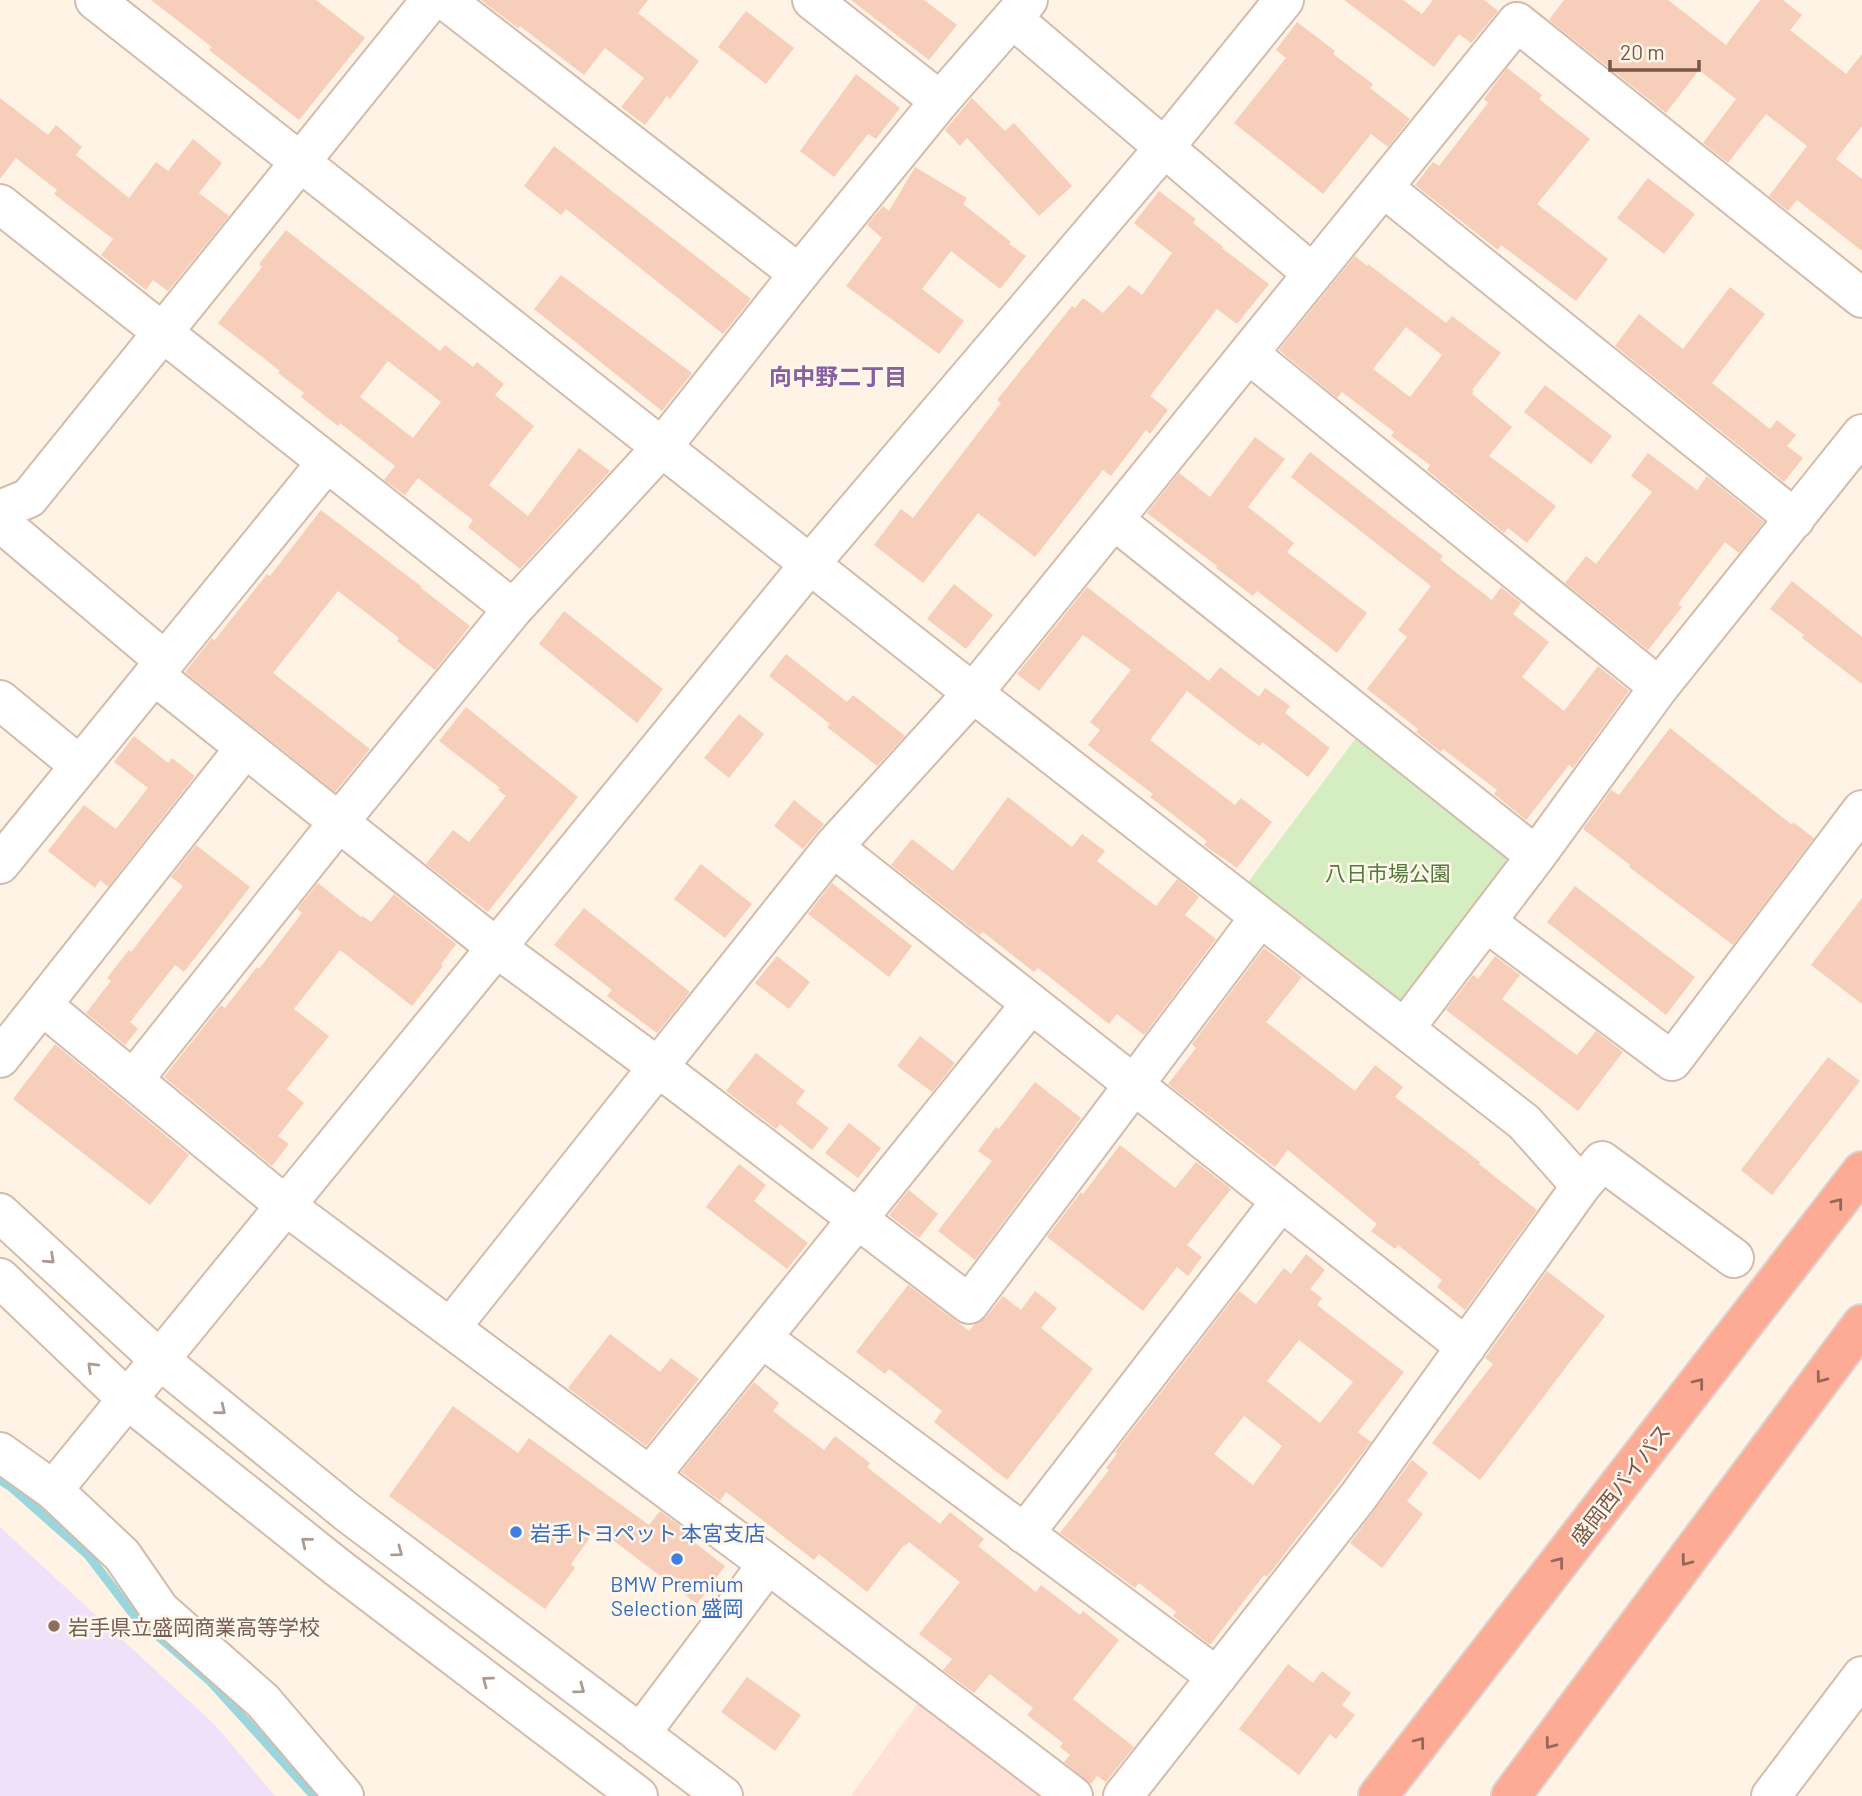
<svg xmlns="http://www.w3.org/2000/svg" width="1862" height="1796" font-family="Barlow,'Noto Sans JP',sans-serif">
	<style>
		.commercial { fill: #ffe1d7 }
		.education { fill: #f0e1fb }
		.green { fill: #d5eec1 }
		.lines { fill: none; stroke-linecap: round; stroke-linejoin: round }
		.stream { stroke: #9bd6dd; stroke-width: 9 }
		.building { fill: #f7ceb9; fill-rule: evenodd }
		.minor-casing { stroke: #d4bbab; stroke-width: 42 }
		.highway-casing { stroke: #dcd3cf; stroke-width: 42 }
		.minor { stroke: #fff; stroke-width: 38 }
		.highway { stroke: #feab95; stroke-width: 38 }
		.oneway { stroke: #946757 }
		.oneway2 { stroke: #af9a91 }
		.shop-dot { fill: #3f7fe0; stroke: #fff7ec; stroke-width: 2.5 }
		.education-dot { fill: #8d6e63; stroke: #fff7ec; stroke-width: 2.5 }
		.labels { text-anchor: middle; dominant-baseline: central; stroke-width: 5; stroke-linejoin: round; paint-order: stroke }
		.park-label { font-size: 21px; fill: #517a3b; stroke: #fff7ec }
		.street-label { font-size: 21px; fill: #7a5647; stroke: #fff7ec }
		.shop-label { font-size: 21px; fill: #366cbe; stroke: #fff7ec; text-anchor: start }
		.education-label { font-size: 21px; fill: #785e54; stroke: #fff7ec; text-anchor: start }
		.neighbourhood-label { font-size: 23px; font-weight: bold; fill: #86619e; stroke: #fff7ec }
	</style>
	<rect width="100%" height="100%" fill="#fef3e4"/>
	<!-- commercial -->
	<path class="commercial" d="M923,1696L1060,1796H851Z"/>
	<!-- education -->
	<path class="education" d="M0,1527L215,1725L275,1796H0Z"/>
	<!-- green -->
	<path class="green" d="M1362,730L1518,860L1415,1001L1398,1002L1246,885Z"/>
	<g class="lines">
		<!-- stream -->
		<path class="stream" d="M0,1480L11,1487L88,1555L133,1614L210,1681L314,1796"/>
	</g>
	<!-- building -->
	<path class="building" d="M151,0H316L365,38L299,120L209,50L212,47Z
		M481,0H648L638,13L699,61L670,99L667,96L645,125L621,107L644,78L605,48L584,75L520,26L518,28Z
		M851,0H924L957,25L929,60Z
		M1344,0H1403L1422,14L1433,0H1484L1498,11L1471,43L1459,34L1434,67Z
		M1564,0H1668L1726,45L1760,0H1783L1802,15L1790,30L1846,74L1862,54V126L1836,159L1862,179V251L1797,200L1788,211L1769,196L1807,146L1766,114L1728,163L1703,143L1736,99L1699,70L1666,113L1549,20Z
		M746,11L794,48L766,84L718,47Z
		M1297,22L1335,51L1333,54L1373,84L1370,88L1410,119L1388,147L1371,134L1323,194L1234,123L1286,58L1276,50Z
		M1507,68L1542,95L1539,99L1590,139L1537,204L1608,259L1576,301L1501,245L1498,250L1415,185L1433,162L1439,166L1488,103L1484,99Z
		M856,74L900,108L876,139L868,134L834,177L800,151Z
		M0,98L48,135L56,125L82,147L76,155L129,198L156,162L168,171L193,139L222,163L199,193L229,216L168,291L153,280L146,290L101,255L113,239L54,194L57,190L16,158L0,179Z
		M972,98L1005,131L1014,123L1072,186L1039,216L967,138L960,146L945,130Z
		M554,146L751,299L723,334L566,209L561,215L524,186Z
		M915,167L967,198L963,204L1011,242L1009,244L1026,256L1000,289L951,251L922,289L964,321L939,354L846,286L882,238L867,225L883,206L889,211Z
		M1648,178L1695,214L1664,254L1617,218Z
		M1159,191L1196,219L1193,223L1223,247L1222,248L1269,284L1237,324L1217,309L1150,396L1168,410L1150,434L1146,430L1111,476L1103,470L1035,557L978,513L923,583L874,545L901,509L913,518L1001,403L997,400L1072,306L1075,308L1083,298L1103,313L1129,285L1142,295L1172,253L1134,223Z
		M286,230L440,351L445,345L473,367L477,362L504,384L495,395L534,426L489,485L528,516L579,448L610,471L520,569L468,527L473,520L418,478L405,495L384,480L395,466L340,423L338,426L301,397L304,393L278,373L280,371L218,323L262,267L259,264ZM388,361L441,402L413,438L360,397Z
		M1355,256L1367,266L1368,264L1446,323L1452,316L1501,353L1472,390L1474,391L1472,394L1512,427L1489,456L1556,506L1527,543L1508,528L1504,533L1427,470L1430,465L1391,436L1394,432L1342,392L1337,398L1279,350ZM1406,327L1442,355L1410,397L1373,369Z
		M561,275L692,373L662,411L534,309Z
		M1730,287L1765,314L1712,383L1770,429L1777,420L1796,435L1787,446L1803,458L1784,482L1615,346L1639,314L1683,349Z
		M1545,385L1612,436L1591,464L1524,412Z
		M1255,437L1285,459L1248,507L1294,543L1287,552L1367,613L1337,653L1257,591L1253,596L1216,568L1217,566L1147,513L1179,473L1210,497Z
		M1310,452L1443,556L1440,560L1492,600L1501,587L1521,603L1513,614L1549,642L1522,677L1564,711L1598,666L1629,691L1573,768L1569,765L1526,820L1494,794L1497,790L1443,749L1441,752L1416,732L1418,729L1367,689L1407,637L1398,630L1431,586L1291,477Z
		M1648,453L1697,490L1707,476L1764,522L1739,553L1725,542L1678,604L1682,607L1648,650L1565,583L1586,556L1596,564L1652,492L1631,476Z
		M321,510L422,587L421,588L470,626L435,670L397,641L399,638L338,591L273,673L370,749L335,792L185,672L212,638L214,641L267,574L270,576Z
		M1792,581L1862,637V684L1802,638L1804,635L1770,609Z
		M954,584L993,615L966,649L927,619Z
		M1087,587L1209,681L1220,667L1259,697L1265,688L1290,706L1285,713L1330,748L1308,777L1262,742L1260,746L1244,735L1187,691L1150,740L1235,805L1241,798L1272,822L1237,868L1204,845L1207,841L1150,797L1153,794L1088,745L1100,730L1090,722L1131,670L1083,635L1039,691L1017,674Z
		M564,611L663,689L637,723L539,644Z
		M786,654L847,702L853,695L905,736L877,766L827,727L830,724L769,676Z
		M466,707L578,797L488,912L426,864L453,830L469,842L506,796L498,790L500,788L439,741Z
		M739,714L764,734L729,778L704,758Z
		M1670,728L1792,825L1793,822L1814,838L1733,945L1629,867L1630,865L1583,829L1611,790L1619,795Z
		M134,736L168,763L172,758L195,776L108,887L100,880L95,888L48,851L84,805L116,829L148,788L114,762Z
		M1008,797L1072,847L1082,834L1105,851L1097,861L1156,906L1177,879L1199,897L1185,915L1216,939L1144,1035L1117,1014L1109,1024L1038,968L1034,972L983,932L980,935L891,865L912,839L953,871Z
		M794,800L824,824L803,849L774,826Z
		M196,845L250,887L184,972L175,965L130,1022L138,1029L125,1045L86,1013L111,981L107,978L129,950L131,952L183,886L171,877Z
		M701,864L752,904L725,938L674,899Z
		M318,883L361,917L363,916L371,922L394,894L456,944L441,964L443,966L412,1006L340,950L294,1009L329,1036L287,1089L304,1103L278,1136L289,1144L272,1166L164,1077L221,1005L225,1008L257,967L259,969L302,913L297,909Z
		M832,883L912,946L889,977L808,914Z
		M1575,886L1695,977L1666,1015L1547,922Z
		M1862,898V1004L1811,965Z
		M584,908L690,992L657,1033L607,996L612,990L554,945Z
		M1264,948L1302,977L1266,1022L1355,1091L1375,1065L1403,1087L1395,1097L1480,1162L1479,1164L1537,1210L1465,1310L1437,1287L1442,1280L1398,1245L1395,1249L1371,1231L1377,1224L1288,1150L1275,1167L1168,1084L1196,1048L1192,1044Z
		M777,956L810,982L789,1009L755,983Z
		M1495,956L1520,975L1502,999L1567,1048L1577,1055L1596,1031L1623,1052L1578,1111L1446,1010L1473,975L1478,979Z
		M920,1036L955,1063L932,1092L897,1066Z
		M55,1044L189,1155L150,1205L13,1099Z
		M756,1053L805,1091L796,1103L829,1128L812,1150L780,1124L776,1129L726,1091Z
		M1828,1057L1860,1081L1772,1195L1741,1170Z
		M1035,1082L1081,1118L975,1260L938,1231L992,1161L978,1151L996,1127L999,1129Z
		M849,1123L881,1148L858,1178L825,1153Z
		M1120,1145L1175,1188L1196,1162L1231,1189L1187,1245L1202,1257L1188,1276L1177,1267L1143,1311L1047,1237L1081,1192L1083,1194Z
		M739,1164L766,1185L754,1201L808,1243L787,1269L706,1207Z
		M909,1190L938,1214L919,1238L889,1215Z
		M1306,1254L1325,1270L1310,1289L1322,1298L1317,1305L1404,1372L1358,1432L1371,1442L1267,1577L1264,1575L1210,1645L1173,1616L1176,1612L1139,1583L1135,1588L1060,1533L1109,1470L1106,1468L1117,1454L1115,1452L1239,1291L1256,1304L1284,1268L1291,1274ZM1299,1340L1353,1382L1320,1423L1267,1381ZM1244,1416L1282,1446L1253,1485L1214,1454Z
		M1547,1271L1605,1316L1480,1480L1432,1443L1493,1364L1485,1358Z
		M908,1285L969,1331L974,1325L986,1317L1003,1296L1021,1310L1035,1291L1057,1308L1041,1328L1093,1369L1007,1480L934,1422L942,1411L889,1369L885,1374L856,1352Z
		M610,1334L660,1372L671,1358L699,1379L646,1446L568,1388Z
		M754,1382L779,1403L773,1411L824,1450L835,1436L870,1463L867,1467L940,1524L950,1512L984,1539L978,1546L1036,1592L1041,1585L1080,1615L1083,1611L1119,1640L1073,1699L1134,1747L1106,1782L1097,1776L1091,1784L1064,1762L1070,1755L1060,1747L1063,1743L1027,1715L1033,1708L990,1674L974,1693L943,1670L952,1659L919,1634L960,1582L909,1542L905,1546L904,1545L867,1592L819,1554L814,1560L726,1492L720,1501L681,1472Z
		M453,1406L518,1453L529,1438L649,1525L660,1511L693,1535L690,1539L725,1566L697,1604L597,1528L571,1564L575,1568L545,1609L389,1496Z
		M1412,1460L1428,1473L1407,1501L1423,1514L1382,1568L1350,1543Z
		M1288,1664L1313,1683L1322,1671L1351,1693L1342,1705L1355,1715L1336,1739L1330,1734L1299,1775L1239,1729Z
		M747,1677L801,1715L775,1751L721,1712Z"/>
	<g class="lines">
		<!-- minor casing -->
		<g class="minor-casing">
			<path id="minor" d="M95,0L973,693L1524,1122L1581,1186L1358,1497L1123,1796
				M445,0L799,274L940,101L1028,0
				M812,0L940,101
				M1013,19L1313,274
				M1384,188L1795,519
				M0,204L513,609
				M799,274L662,447L513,609L338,823L133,1080L286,1206L768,1564L1073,1796
				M1249,354L1659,687
				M0,510L29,498L431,0
				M1114,520L1536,856
				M0,522L165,661
				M154,675L497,948L658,1067L969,1304L1260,917
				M0,700L80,766
				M833,847L1466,1347
				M0,864L327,462
				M1486,922L1672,1061L1862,810
				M42,1005L133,1080
				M1405,1028L1536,856L1659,687L1862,434
				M0,1058L245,748
				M1581,1186L1602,1161L1734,1258
				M0,1213L160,1360L348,1513L723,1796
				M0,1278L128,1400L337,1567L638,1796
				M451,1327L833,847L973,693L1517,22L1862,298
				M762,1338L1217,1677
				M0,1452L53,1490L122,1555L160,1610L263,1701L344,1796
				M650,1476L1031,1004
				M53,1490L810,564L1164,148L1284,0
				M1024,1534L1281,1201
				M640,1734L768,1564
				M1771,1796L1862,1676"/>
		</g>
		<!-- highway casing -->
		<g class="highway-casing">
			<path id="highway" d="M1378,1796L1862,1171
				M1511,1796L1862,1324"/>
		</g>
		<!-- minor -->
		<use href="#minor" class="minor"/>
		<!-- highway -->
		<use href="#highway" class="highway"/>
	</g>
	<!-- one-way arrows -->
	<defs><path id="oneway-chevron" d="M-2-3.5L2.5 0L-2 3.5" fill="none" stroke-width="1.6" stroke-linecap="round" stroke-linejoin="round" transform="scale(1.75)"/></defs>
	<g class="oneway">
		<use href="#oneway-chevron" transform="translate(1838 1203) rotate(-52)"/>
		<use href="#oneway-chevron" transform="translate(1821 1378) rotate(127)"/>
		<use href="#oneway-chevron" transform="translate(1699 1383) rotate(-52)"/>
		<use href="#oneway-chevron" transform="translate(1686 1561) rotate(127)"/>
		<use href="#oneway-chevron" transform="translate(1559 1562) rotate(-52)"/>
		<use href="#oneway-chevron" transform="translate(1420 1742) rotate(-52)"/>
		<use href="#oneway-chevron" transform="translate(1550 1744) rotate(127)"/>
	</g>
	<g class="oneway2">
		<use href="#oneway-chevron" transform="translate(50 1259) rotate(43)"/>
		<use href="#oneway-chevron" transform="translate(92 1367) rotate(-136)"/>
		<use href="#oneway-chevron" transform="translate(221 1410) rotate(39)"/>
		<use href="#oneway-chevron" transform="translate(306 1542) rotate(-141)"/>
		<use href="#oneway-chevron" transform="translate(398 1552) rotate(37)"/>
		<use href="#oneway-chevron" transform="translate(487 1681) rotate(-143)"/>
		<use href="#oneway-chevron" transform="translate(580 1689) rotate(37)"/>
	</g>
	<!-- markers -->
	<g class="shop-dot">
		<circle cx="516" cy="1532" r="7"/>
		<circle cx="677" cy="1559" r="7"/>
	</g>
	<circle class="education-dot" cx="54" cy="1626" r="7"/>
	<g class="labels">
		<!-- park labels -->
		<g class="park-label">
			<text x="1388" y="872">八日市場公園</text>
		</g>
		<!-- street labels -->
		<g class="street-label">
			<text transform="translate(1620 1484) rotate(-52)">盛岡西バイパス</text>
		</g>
		<!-- shop labels -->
		<g class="shop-label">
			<text x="530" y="1532">岩手トヨペット 本宮支店</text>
			<text x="677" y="1583" text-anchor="middle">BMW Premium<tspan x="677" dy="24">Selection 盛岡</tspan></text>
		</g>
		<!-- education labels -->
		<g class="education-label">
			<text x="68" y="1626">岩手県立盛岡商業高等学校</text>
		</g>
		<!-- neighbourhood labels -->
		<g class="neighbourhood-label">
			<text x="838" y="376">向中野二丁目</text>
		</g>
	</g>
	<!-- scale -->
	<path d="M1610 60v10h89v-10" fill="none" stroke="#7a5647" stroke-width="3.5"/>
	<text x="1620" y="60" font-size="21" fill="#7a5647" stroke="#fff7ec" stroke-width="5" paint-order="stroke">20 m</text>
</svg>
